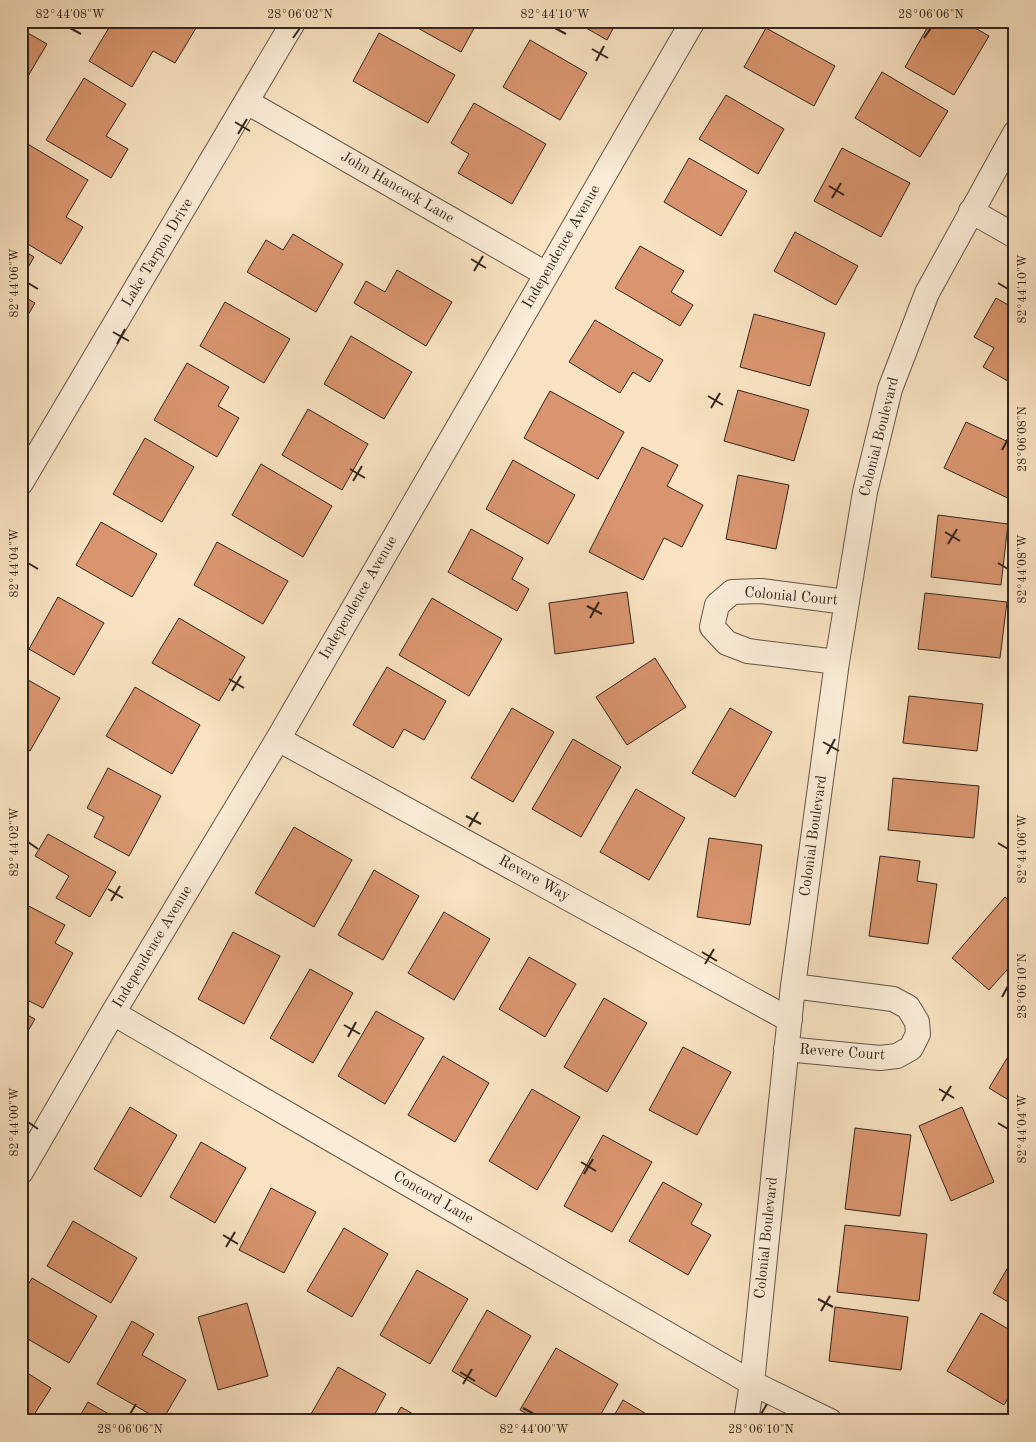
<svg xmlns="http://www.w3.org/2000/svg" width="1036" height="1442" font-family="'Old Standard TT',serif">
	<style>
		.building { fill: #d9956f; stroke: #32261e }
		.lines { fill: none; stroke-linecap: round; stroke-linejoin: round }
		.street-casing { stroke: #645547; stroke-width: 26 }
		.street { stroke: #faecd7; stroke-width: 24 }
		.ticks { fill: none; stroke: #32261e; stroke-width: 2 }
		.labels { text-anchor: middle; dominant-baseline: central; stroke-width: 5; stroke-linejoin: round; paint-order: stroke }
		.street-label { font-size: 15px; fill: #32261e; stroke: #faecd7 }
		.neatline { fill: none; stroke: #32261e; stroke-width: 2 }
		.ticks-label { font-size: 12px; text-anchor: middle; fill: #32261e }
	</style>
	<rect width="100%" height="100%" fill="#f8e2c1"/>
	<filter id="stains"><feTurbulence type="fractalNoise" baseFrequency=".004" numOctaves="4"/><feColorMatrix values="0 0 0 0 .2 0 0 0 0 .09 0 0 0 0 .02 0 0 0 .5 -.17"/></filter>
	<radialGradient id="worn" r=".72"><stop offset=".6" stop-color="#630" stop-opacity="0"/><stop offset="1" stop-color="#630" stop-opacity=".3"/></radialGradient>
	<!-- building -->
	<path class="building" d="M113,21H185L196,28L175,63L153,51L132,87L89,61Z
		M405,21H478L461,52Z
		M574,21H617L607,40Z
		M931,21H963L989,36L954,95L905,67Z
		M766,28L835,66L814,106L744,67Z
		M21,29L47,44L21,88Z
		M379,33L455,75L428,123L353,81Z
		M530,40L587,73L560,120L503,87Z
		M882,72L948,111L920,157L855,118Z
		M84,78L126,104L106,136L128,149L111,178L46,140Z
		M726,95L784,129L758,174L699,139Z
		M474,103L546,144L512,204L458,173L469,154L451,143Z
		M21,140L88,180L66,217L83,227L61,264L21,240Z
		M842,148L910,183L881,237L814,201Z
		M689,158L747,191L721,236L664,202Z
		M795,232L858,266L836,305L774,271Z
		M293,234L343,264L316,312L247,272L266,240L283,250Z
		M640,246L684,271L671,292L693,305L680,326L615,288Z
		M21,249L34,257L21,280Z
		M397,270L452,302L426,346L354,303L366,281L385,292Z
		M21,295L35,303L21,327Z
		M996,298L1015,309V385L983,367L994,348L974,337Z
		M225,302L290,339L264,383L200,346Z
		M754,314L825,333L810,386L740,367Z
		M595,320L663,360L650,382L633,372L620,393L569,362Z
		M351,336L412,372L384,419L324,384Z
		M187,363L229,387L218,406L239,418L217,457L154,420Z
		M738,390L809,410L794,461L724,441Z
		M550,391L624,432L598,479L524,438Z
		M308,409L368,444L342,490L282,455Z
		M966,422L1015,445L1014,501L944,468Z
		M145,438L194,467L162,522L113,494Z
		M642,447L678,465L667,486L703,505L682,547L664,538L643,580L589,552Z
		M513,460L575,495L548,544L486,509Z
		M261,464L332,506L303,557L232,515Z
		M738,475L789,485L776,549L726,539Z
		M938,515L1008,524L1001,585L931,577Z
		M101,522L157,554L132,597L76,565Z
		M471,529L523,558L512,579L529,589L517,611L448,572Z
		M217,542L288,581L263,624L194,585Z
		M627,592L634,643L555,654L549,603Z
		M925,593L1007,602L1000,658L918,649Z
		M58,597L104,623L74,675L29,649Z
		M432,598L502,639L469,696L399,655Z
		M179,618L245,657L219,701L152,663Z
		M655,658L686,707L627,745L596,697Z
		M387,667L446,701L424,740L404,729L393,748L353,725Z
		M21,676L60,698L30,751L21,746Z
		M135,687L200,725L172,774L106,736Z
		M909,696L983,704L977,751L903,743Z
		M512,708L554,732L513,802L471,778Z
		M730,708L772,732L735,797L692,773Z
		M573,739L621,767L581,837L532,809Z
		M108,768L161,796L129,856L94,837L104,817L87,808Z
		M893,778L979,786L974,838L888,830Z
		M636,789L685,818L649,880L600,852Z
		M294,827L352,860L314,927L255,893Z
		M48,834L116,872L90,917L56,898L69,876L35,856Z
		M709,838L762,845L750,925L697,917Z
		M880,856L920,861L917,881L937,884L928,944L869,936Z
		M374,870L419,896L383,960L338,935Z
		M1005,897L1015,906V961L989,990L952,958Z
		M21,902L65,925L55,943L73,953L43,1008L21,997Z
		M444,912L490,939L454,1000L408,973Z
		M233,932L280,956L244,1024L198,999Z
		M529,957L576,984L545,1037L499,1009Z
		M310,969L353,993L313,1063L270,1038Z
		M604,998L647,1023L607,1092L564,1067Z
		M376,1011L424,1038L385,1104L338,1076Z
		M21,1012L35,1019L21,1043Z
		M1015,1045V1104L989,1088Z
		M683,1047L731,1072L697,1135L649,1110Z
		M443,1056L489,1083L455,1142L408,1115Z
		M532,1089L580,1117L537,1190L489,1161Z
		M130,1107L177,1135L141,1197L94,1169Z
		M962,1107L994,1182L951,1201L919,1126Z
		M855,1128L911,1135L900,1216L845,1209Z
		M603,1135L652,1162L612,1232L564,1206Z
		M201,1142L246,1168L215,1223L170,1197Z
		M663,1182L702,1204L691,1224L711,1235L688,1275L629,1241Z
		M271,1188L316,1212L284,1273L239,1250Z
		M73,1221L137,1258L111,1303L47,1266Z
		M845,1225L927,1234L919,1301L837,1292Z
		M344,1228L388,1254L352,1317L307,1291Z
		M1015,1255V1306L993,1293Z
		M417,1270L468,1299L430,1364L380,1335Z
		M32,1278L97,1316L69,1363L21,1335V1297Z
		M247,1303L268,1376L218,1390L198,1317Z
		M835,1307L908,1317L901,1370L829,1361Z
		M487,1310L531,1336L496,1397L452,1371Z
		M981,1313L1015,1333V1386L1004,1405L947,1371Z
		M132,1321L154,1334L142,1355L186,1380L162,1421L97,1384Z
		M556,1348L618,1384L597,1421H586L573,1413L569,1421H539L520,1410Z
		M338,1367L386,1394L371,1421H307Z
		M21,1369L51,1388L30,1421H21Z
		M623,1400L658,1421H611Z
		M88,1402L121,1421H77Z
		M401,1407L425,1421H393Z"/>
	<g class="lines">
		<!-- street casing -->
		<g class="street-casing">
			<path id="street" d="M247,102L546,274
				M971,211L1015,236
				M21,483L294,21
				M837,662L748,651L727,643L712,627L717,605L732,592L761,591L846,602
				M278,739L790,1020
				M113,1013L752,1383L830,1421
				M786,1049L880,1058L897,1056L911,1048L918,1034L917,1022L908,1007L893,999L793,986
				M21,1172L113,1013L278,739L693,21
				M746,1421L752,1383L793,986L837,662L865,492L890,389L927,293L1015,133"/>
		</g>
		<!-- street -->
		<use href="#street" class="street"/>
	</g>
	<!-- ticks -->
	<path class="ticks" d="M70,28L81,34M555,28L566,34M293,38L300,28M924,38L931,28M592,49L608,58M596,61L604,46M235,122L250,131M238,134L247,119M829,186L844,195M832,198L841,183M471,259L486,268M474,271L483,256M28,283L38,289M998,283L1008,289M113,332L129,341M117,344L125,329M708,396L723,405M711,408L720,393M1002,450L1008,439M350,469L365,478M353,481L362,466M945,532L960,541M948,544L957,529M28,563L38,569M998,563L1008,569M587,606L602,614M590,618L599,602M229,679L244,688M232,691L241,676M823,742L839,751M827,754L835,739M466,816L481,824M469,827L478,812M28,842L38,849M998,843L1008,849M108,889L123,898M111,901L120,886M702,952L717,961M705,964L714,949M1002,997L1008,986M344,1025L360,1034M348,1037L356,1022M939,1089L954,1098M942,1101L951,1086M28,1122L38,1129M998,1123L1008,1129M581,1162L596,1171M584,1174L593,1159M223,1235L238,1244M226,1247L235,1232M818,1299L833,1307M821,1311L830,1296M460,1372L475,1381M463,1384L472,1369M523,1408L534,1414M130,1414L136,1404M761,1414L767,1404"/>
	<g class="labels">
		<!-- street labels -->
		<g class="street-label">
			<text transform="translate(397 188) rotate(30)">John Hancock Lane</text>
			<text transform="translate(562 247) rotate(-60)">Independence Avenue</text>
			<text transform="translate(158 253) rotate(-59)">Lake Tarpon Drive</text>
			<text transform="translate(880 437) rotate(-76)">Colonial Boulevard</text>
			<text transform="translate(791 597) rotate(5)">Colonial Court</text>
			<text transform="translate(359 598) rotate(-60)">Independence Avenue</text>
			<text transform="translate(814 836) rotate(-82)">Colonial Boulevard</text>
			<text transform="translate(534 879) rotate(29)">Revere Way</text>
			<text transform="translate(153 947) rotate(-59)">Independence Avenue</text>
			<text transform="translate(842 1053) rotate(4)">Revere Court</text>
			<text transform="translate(433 1198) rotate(30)">Concord Lane</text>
			<text transform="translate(767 1238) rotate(-84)">Colonial Boulevard</text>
		</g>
	</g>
	<!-- margin -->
	<rect width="1036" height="1442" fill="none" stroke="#f8e2c1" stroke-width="55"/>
	<rect x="28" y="28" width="980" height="1386" class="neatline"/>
	<g class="ticks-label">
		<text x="70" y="18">82°44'08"W</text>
		<text x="300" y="18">28°06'02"N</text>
		<text x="555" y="18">82°44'10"W</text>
		<text x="931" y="18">28°06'06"N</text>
		<text transform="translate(14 283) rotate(-90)" y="4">82°44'06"W</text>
		<text transform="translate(1022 289) rotate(-90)" y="4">82°44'10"W</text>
		<text transform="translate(1022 439) rotate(-90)" y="4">28°06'08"N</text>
		<text transform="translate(14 563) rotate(-90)" y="4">82°44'04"W</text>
		<text transform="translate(1022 569) rotate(-90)" y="4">82°44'08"W</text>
		<text transform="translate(14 842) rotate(-90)" y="4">82°44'02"W</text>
		<text transform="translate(1022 849) rotate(-90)" y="4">82°44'06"W</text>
		<text transform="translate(1022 986) rotate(-90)" y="4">28°06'10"N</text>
		<text transform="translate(14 1122) rotate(-90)" y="4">82°44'00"W</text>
		<text transform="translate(1022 1129) rotate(-90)" y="4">82°44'04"W</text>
		<text x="130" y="1433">28°06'06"N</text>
		<text x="534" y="1433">82°44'00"W</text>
		<text x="761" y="1433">28°06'10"N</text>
	</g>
	<rect width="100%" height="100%" filter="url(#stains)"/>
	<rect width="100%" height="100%" fill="url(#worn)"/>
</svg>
